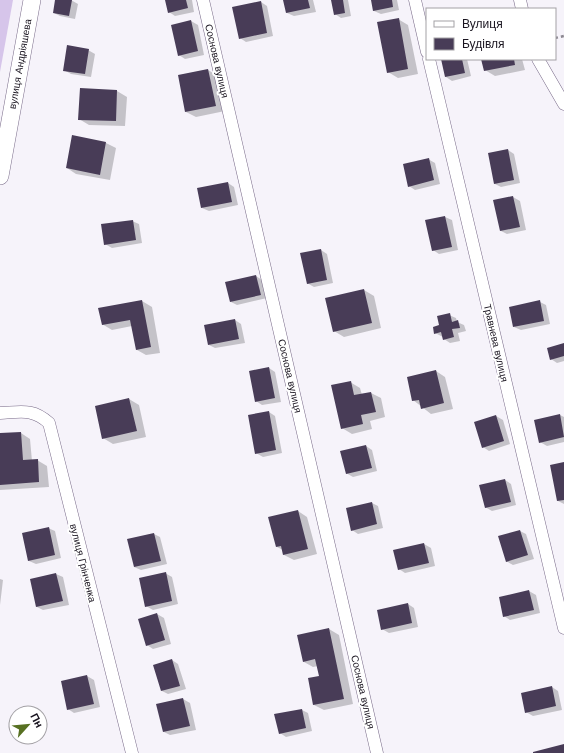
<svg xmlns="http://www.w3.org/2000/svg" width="564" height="753" font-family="'Work Sans',sans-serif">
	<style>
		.green { fill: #d6c5ea }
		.shadow { fill: #0003 }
		.building { fill: #483c57 }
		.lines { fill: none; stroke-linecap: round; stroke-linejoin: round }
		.street-casing { stroke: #786a88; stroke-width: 13 }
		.secondary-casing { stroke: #786a88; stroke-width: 18 }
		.path { stroke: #8c8891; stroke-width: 2.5; stroke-dasharray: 3 3; stroke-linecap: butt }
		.street { stroke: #fff; stroke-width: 12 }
		.secondary { stroke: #fff; stroke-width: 17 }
		.labels { text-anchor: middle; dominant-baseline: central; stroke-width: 4; stroke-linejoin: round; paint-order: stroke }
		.street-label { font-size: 10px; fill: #19141f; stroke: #fff }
	</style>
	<rect width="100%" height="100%" fill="#f6f3fa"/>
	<!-- green -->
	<path class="green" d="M0,0H13L0,72Z"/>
	<!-- shadow -->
	<path class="shadow" d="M56,0H71L78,4L75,19L60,16L54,13Z
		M166,0H192L194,12L175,16L169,12Z
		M284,0H313L316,12L294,16L287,13Z
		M332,0H348L351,16L341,18L335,14Z
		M372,0H397L399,10L381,14L374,11Z
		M261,2L267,6L273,36L246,42L240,38Z
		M398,19L408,25L418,74L398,78L388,72Z
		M191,21L198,25L204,55L185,59L179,55Z
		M88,50L95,54L91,77L71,74L64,70Z
		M442,59H467L471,76L452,81L446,77Z
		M482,59H522L525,70L495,76L485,70Z
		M208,70L218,76L225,111L196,117L186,112Z
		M81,90L117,91L127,97L125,126L89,125L79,119Z
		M73,136L106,143L116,148L110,180L76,174L67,168Z
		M508,150L514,154L520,183L501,187L495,184Z
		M428,159L435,163L440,184L415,190L409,186Z
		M228,183L234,187L238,205L209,211L202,208Z
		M513,197L520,201L526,230L507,234L501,231L495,201Z
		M445,217L452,220L458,250L439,254L433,250Z
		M132,221L139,224L142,243L112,248L105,244Z
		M321,250L327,254L333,283L314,287L307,283Z
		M256,276L262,280L267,298L237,305L231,302Z
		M364,290L374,296L381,328L344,337L334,331Z
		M142,301L152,307L160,353L146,355L137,350L132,326L112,330L102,324Z
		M540,302L546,305L550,324L521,330L514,327Z
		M449,315L456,318L457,322L464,325L466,331L458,333L460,341L450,343L444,339L443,337L435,333Z
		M235,320L241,324L245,343L215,348L209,345Z
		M564,344V361L557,363L551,359Z
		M269,368L275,372L281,402L262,405L256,401Z
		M436,371L445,377L453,409L431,414L413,400Z
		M350,382L360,388L362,395L371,393L381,398L385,417L370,421L372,429L352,434L342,428Z
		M129,399L139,405L146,437L113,444L103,438Z
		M269,412L275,416L282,453L263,457L256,453Z
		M560,415L564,417V442L547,446L540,442Z
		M496,416L503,420L510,444L489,451L483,447Z
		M21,433L30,439L32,461L37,460L47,466L49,487L0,490V434Z
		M366,446L372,450L377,471L353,477L346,473Z
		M564,463V504L558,501Z
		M505,480L511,484L516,505L492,511L485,507Z
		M372,503L378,506L383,528L358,534L352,530Z
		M298,511L307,517L317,554L294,560L284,555L283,550L277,547Z
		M48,528L55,531L61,558L36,564L29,561Z
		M520,531L526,534L534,559L513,565L506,561Z
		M154,534L160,537L167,564L141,570L134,567Z
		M424,544L431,548L435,566L405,573L399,569Z
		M165,573L172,577L178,604L153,610L146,606Z
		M56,574L63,577L69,605L43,610L37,607L31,580Z
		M0,579L3,580L0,605Z
		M529,591L536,595L540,613L510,620L504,616L500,598Z
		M408,604L414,608L418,627L389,633L382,629Z
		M157,614L164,618L171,644L153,649L147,645Z
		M329,629L339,635L353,704L324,710L314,705L320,677L318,666L313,667L304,662Z
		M172,660L178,664L186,689L168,694L162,691Z
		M87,676L94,680L100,707L74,713L68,709Z
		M552,687L558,691L562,710L533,716L526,712Z
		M183,699L190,703L196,730L170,735L164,732Z
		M302,710L308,713L312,731L286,737L280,733Z"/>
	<!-- building -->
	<path class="building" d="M55,0H72L69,16L53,13Z
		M165,0H186L188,8L168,13Z
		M283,0H308L310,8L286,13Z
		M331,0H343L345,13L334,15Z
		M371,0H392L393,7L373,11Z
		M261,1L267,33L239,39L232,7Z
		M399,18L408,69L387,73L377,22Z
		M191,20L198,51L178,56L171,25Z
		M67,45L89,49L85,74L63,71Z
		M441,59H462L465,73L445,77Z
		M481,59H514L515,65L484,71Z
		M208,69L216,106L185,112L178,75Z
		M80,88L117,90L116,121L78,120Z
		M72,135L106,142L100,175L66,168Z
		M508,149L514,180L494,184L488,153Z
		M429,158L434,180L408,187L403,164Z
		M228,182L232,202L201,208L197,188Z
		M513,196L520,227L500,231L493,200Z
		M445,216L452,247L432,251L425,220Z
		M133,220L136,240L104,245L101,224Z
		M321,249L327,280L307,284L300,253Z
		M256,275L261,295L230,302L225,282Z
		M364,289L372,323L333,332L325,298Z
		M142,300L151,347L136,350L130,320L102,325L98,308Z
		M540,300L544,321L513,327L509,307Z
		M450,313L452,322L458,320L460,328L452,329L454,337L443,340L441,332L434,334L433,327L439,325L437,316Z
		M235,319L239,339L208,345L204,325Z
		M564,343V356L550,360L547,348Z
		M269,367L275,398L255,402L249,371Z
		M436,370L444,403L421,409L419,400L412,401L407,377Z
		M351,381L354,395L371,392L376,412L361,415L363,424L341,429L331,385Z
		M129,398L137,431L102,439L95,406Z
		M269,411L276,450L255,454L248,415Z
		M560,414L564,437L539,443L534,420Z
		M496,415L504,441L482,448L474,422Z
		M21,432L23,460L38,459L39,482L0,485V433Z
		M366,445L372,468L346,474L340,451Z
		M564,462V500L557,501L550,465Z
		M505,479L511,502L485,508L479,485Z
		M372,502L377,524L351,531L346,508Z
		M298,510L308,549L283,555L281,546L276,547L268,517Z
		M49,527L55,555L28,561L22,533Z
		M520,530L528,555L506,562L498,536Z
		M154,533L161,561L134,567L127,539Z
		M424,543L429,563L398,570L393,550Z
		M166,572L172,601L145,607L139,578Z
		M56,573L63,601L36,607L30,579Z
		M529,590L534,610L503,617L499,597Z
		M408,603L412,623L381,630L377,610Z
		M157,613L165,640L146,646L138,619Z
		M329,628L344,699L313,705L308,678L319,676L315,659L303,662L297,635Z
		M172,659L180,686L161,691L153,665Z
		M87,675L94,704L67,710L61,681Z
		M552,686L556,706L525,713L521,693Z
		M183,698L190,726L163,732L156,704Z
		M302,709L306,728L279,734L274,714Z
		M564,744V753H533V752Z"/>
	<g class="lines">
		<!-- street casing -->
		<g class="street-casing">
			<path id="street" d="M203,0L377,753
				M415,0L427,52
				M520,0L522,9
				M429,59L564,628
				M538,59L564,104
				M0,413C21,412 33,408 49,423L132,753"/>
		</g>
		<!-- secondary casing -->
		<g class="secondary-casing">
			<path id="secondary" d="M0,176L32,0"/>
		</g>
		<!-- path -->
		<path class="path" d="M555,38L564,36"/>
		<!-- street -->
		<use href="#street" class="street"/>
		<!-- secondary -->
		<use href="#secondary" class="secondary"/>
	</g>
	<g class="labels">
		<!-- street labels -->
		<g class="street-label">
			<text transform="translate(217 61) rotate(77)">Соснова вулиця</text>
			<text transform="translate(20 64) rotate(-80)">вулиця Андріяшева</text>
			<text transform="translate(496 343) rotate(77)">Травнева вулиця</text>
			<text transform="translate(290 376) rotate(77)">Соснова вулиця</text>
			<text transform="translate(83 563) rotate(76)">вулиця Грінченка</text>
			<text transform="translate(363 692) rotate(77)">Соснова вулиця</text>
		</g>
	</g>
	<!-- legend -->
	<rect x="426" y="8" width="130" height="52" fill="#ffffff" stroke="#a3a1a5"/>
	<rect x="434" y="21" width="20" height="6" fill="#ffffff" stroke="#a3a1a5"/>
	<text x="462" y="28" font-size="12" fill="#19141f">Вулиця</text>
	<rect x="434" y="38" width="20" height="12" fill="#483c57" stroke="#a3a1a5"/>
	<text x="462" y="48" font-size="12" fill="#19141f">Будівля</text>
	<!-- north arrow -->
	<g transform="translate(28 725) rotate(63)"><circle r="19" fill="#ffffff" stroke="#a3a1a5"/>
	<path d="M0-3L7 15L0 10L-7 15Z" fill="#577022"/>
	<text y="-6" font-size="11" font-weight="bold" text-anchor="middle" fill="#19141f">Пн</text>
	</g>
</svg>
